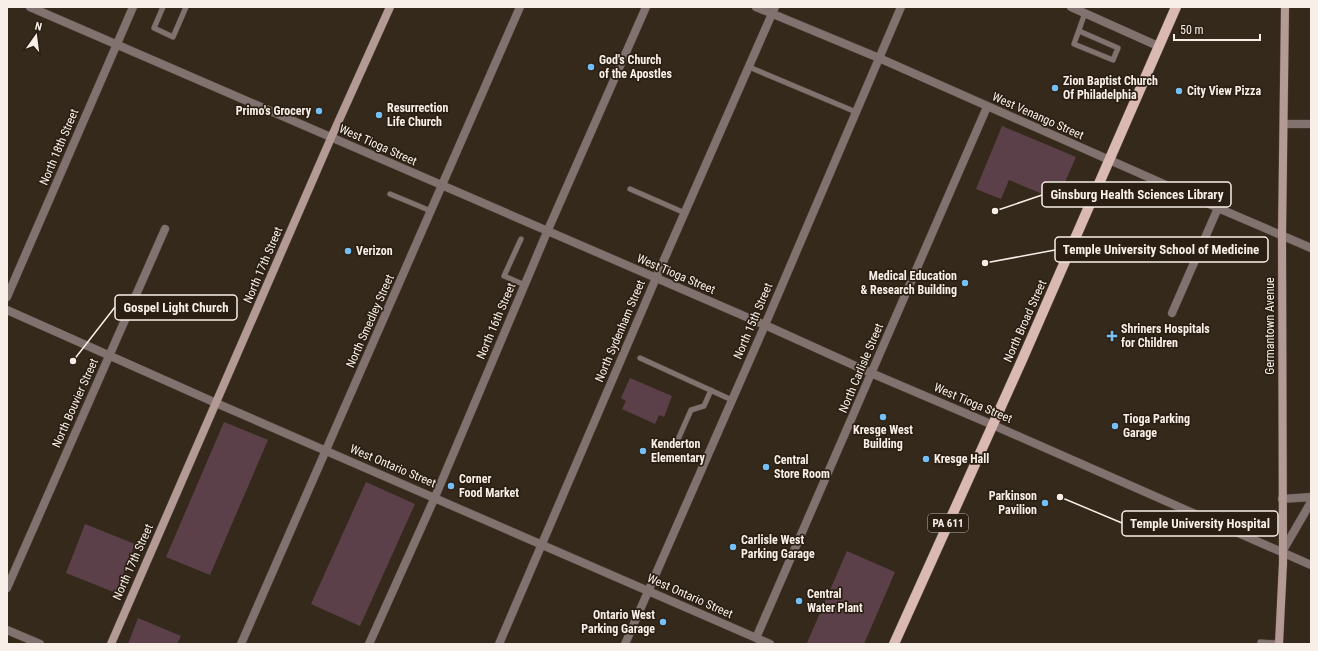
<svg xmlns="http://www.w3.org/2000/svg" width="1318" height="651" viewBox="0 0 1318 651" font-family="'Roboto Condensed',sans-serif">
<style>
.green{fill:#5b4049}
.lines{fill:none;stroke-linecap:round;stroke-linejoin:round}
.lane-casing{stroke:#504539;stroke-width:6}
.street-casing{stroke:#504539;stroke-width:9}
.secondary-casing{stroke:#504539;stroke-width:9}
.primary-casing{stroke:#504539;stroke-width:11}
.lane{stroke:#82726f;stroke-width:5}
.street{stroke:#82726f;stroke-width:8}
.secondary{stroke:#b49a94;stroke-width:8}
.primary{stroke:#dab9b2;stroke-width:10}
.poi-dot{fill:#74c0f6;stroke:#2b1f13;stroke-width:1.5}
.labels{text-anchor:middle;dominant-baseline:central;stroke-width:3.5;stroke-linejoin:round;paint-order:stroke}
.shield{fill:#2b1f13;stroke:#bab1a8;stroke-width:1}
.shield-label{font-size:11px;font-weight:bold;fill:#f8f0e8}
.poi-label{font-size:12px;font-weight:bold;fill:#f8f0e8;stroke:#2b1f13;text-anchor:start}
.street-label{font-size:12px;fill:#f8f0e8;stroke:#2b1f13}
.leader{fill:none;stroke:#f8f0e8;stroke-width:1.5}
.callout-dot{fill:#f8f0e8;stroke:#2b1f13;stroke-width:1.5}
.callout{fill:#2b1f13;stroke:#f8f0e8;stroke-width:1.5}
.callout-label{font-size:13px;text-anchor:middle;font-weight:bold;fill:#f8f0e8}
</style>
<rect width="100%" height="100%" fill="#35291c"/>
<path class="green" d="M1002,126L1076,157L1057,200L1009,180L1001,199L976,189Z
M630,378L672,396L664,417L659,415L655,424L622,409L626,401L621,398Z
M224,422L268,440L210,575L166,557Z
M366,482L415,504L360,626L311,604Z
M85,524L135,544L116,593L66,573Z
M847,551L895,572L864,644H809L807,643Z
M138,618L181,636L177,644H128Z"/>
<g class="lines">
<g class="lane-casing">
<path id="lane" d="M163,7L154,28L173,37L186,7
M1079,31L1118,48L1113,60L1074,44L1085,13
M749,67L856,112
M630,189L685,213
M390,194L431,211
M521,239L504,276L525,285
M640,358L732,400
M676,444L691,410L704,406L711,390
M1260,642L1279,643"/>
</g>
<g class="street-casing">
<path id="street" d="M30,7L765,325L871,373L993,425L1311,565
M756,7L879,58L1218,208L1311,248
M1071,7L1158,46
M1284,124H1311
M7,297L133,7
M7,310L216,403L770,644
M1172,313L1218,208
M1282,499L1311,497
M1282,552L1311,502
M7,588L165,229
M7,630L40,644
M756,638L987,107
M241,644L520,7
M369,644L435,497L547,232L646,7
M499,644L656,278L775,7
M625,644L765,325L901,7"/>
</g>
<g class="secondary-casing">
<path id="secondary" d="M111,644L331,138L390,7
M1279,644L1283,563L1282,235L1285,7"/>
</g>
<g class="primary-casing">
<path id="primary" d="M894,644L1022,360L1176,7"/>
</g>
<use href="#lane" class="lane"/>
<use href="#street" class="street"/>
<use href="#secondary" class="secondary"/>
<use href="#primary" class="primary"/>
</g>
<g class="poi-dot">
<circle cx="591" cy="67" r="4"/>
<circle cx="1055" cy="88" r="4"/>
<circle cx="1179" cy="91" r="4"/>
<circle cx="319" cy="111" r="4"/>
<circle cx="379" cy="115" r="4"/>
<circle cx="348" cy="251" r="4"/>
<circle cx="965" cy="283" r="4"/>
<path d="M1110 330h4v4h4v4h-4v4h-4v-4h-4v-4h4z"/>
<circle cx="883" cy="417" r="4"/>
<circle cx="1115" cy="426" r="4"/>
<circle cx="643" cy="451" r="4"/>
<circle cx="926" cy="459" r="4"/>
<circle cx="766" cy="467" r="4"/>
<circle cx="451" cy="486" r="4"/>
<circle cx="1045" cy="503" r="4"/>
<circle cx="733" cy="547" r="4"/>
<circle cx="799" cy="601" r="4"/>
<circle cx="663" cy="622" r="4"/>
</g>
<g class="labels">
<rect class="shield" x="928" y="514" width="40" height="18" rx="3"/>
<g class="shield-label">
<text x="948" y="523">PA 611</text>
</g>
<g class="poi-label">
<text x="599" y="60">God's Church<tspan x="599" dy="14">of the Apostles</tspan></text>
<text x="1063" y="81">Zion Baptist Church<tspan x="1063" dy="14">Of Philadelphia</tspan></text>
<text x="1187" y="91">City View Pizza</text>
<text x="387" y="108">Resurrection<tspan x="387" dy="14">Life Church</tspan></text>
<text x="311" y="111" text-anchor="end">Primo's Grocery</text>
<text x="356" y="251">Verizon</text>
<text x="957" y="276" text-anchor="end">Medical Education<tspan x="957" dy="14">&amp; Research Building</tspan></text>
<text x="1121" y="329">Shriners Hospitals<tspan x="1121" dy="14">for Children</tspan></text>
<text x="1123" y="419">Tioga Parking<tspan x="1123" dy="14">Garage</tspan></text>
<text x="883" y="430" text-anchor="middle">Kresge West<tspan x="883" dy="14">Building</tspan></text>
<text x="651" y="444">Kenderton<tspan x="651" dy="14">Elementary</tspan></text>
<text x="934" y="459">Kresge Hall</text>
<text x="774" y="460">Central<tspan x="774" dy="14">Store Room</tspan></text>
<text x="459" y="479">Corner<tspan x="459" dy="14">Food Market</tspan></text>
<text x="1037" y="496" text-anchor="end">Parkinson<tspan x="1037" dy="14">Pavilion</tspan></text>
<text x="741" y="540">Carlisle West<tspan x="741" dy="14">Parking Garage</tspan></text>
<text x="807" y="594">Central<tspan x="807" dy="14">Water Plant</tspan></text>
<text x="655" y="615" text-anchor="end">Ontario West<tspan x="655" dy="14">Parking Garage</tspan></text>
</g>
<g class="street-label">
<text transform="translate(1038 116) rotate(24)">West Venango Street</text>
<text transform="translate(378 145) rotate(24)">West Tioga Street</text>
<text transform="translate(59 147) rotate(-67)">North 18th Street</text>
<text transform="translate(263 265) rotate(-67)">North 17th Street</text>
<text transform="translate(676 274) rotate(23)">West Tioga Street</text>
<text transform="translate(370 321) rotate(-66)">North Smedley Street</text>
<text transform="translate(496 321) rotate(-67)">North 16th Street</text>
<text transform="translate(753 321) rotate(-67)">North 15th Street</text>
<text transform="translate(1025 321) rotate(-66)">North Broad Street</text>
<text transform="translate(1270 326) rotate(-90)">Germantown Avenue</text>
<text transform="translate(620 331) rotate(-67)">North Sydenham Street</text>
<text transform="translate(861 368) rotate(-67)">North Carlisle Street</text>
<text transform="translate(75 403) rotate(-66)">North Bouvier Street</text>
<text transform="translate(973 403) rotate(23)">West Tioga Street</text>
<text transform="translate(393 466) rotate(23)">West Ontario Street</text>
<text transform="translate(133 562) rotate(-66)">North 17th Street</text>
<text transform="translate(690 596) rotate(24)">West Ontario Street</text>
</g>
</g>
<path class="leader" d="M995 211L1042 195M985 263L1055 250M73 361L115 307M1060 497L1122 523"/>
<g class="callout-dot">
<circle cx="995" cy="211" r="4"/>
<circle cx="985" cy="263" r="4"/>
<circle cx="73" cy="361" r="4"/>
<circle cx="1060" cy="497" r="4"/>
</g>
<g class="callout">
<rect x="1042" y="182" width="189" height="25" rx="4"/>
<rect x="1055" y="237" width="213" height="25" rx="4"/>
<rect x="115" y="295" width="122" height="25" rx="4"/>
<rect x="1122" y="511" width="156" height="25" rx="4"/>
</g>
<g class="callout-label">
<text x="1137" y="199">Ginsburg Health Sciences Library</text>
<text x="1161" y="254">Temple University School of Medicine</text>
<text x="176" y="312">Gospel Light Church</text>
<text x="1200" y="528">Temple University Hospital</text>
</g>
<rect width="1318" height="651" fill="none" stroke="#f8f0e8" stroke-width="16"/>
<g transform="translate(36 36) rotate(14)" stroke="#2b1f13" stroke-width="3" paint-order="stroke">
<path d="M0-3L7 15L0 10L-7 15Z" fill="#f8f0e8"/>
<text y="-6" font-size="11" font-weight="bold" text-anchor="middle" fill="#f8f0e8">N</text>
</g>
<path d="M1174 34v6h86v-6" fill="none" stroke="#f8f0e8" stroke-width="2"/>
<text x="1180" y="34" font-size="12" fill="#f8f0e8" stroke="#2b1f13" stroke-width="3" paint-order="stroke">50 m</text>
</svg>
